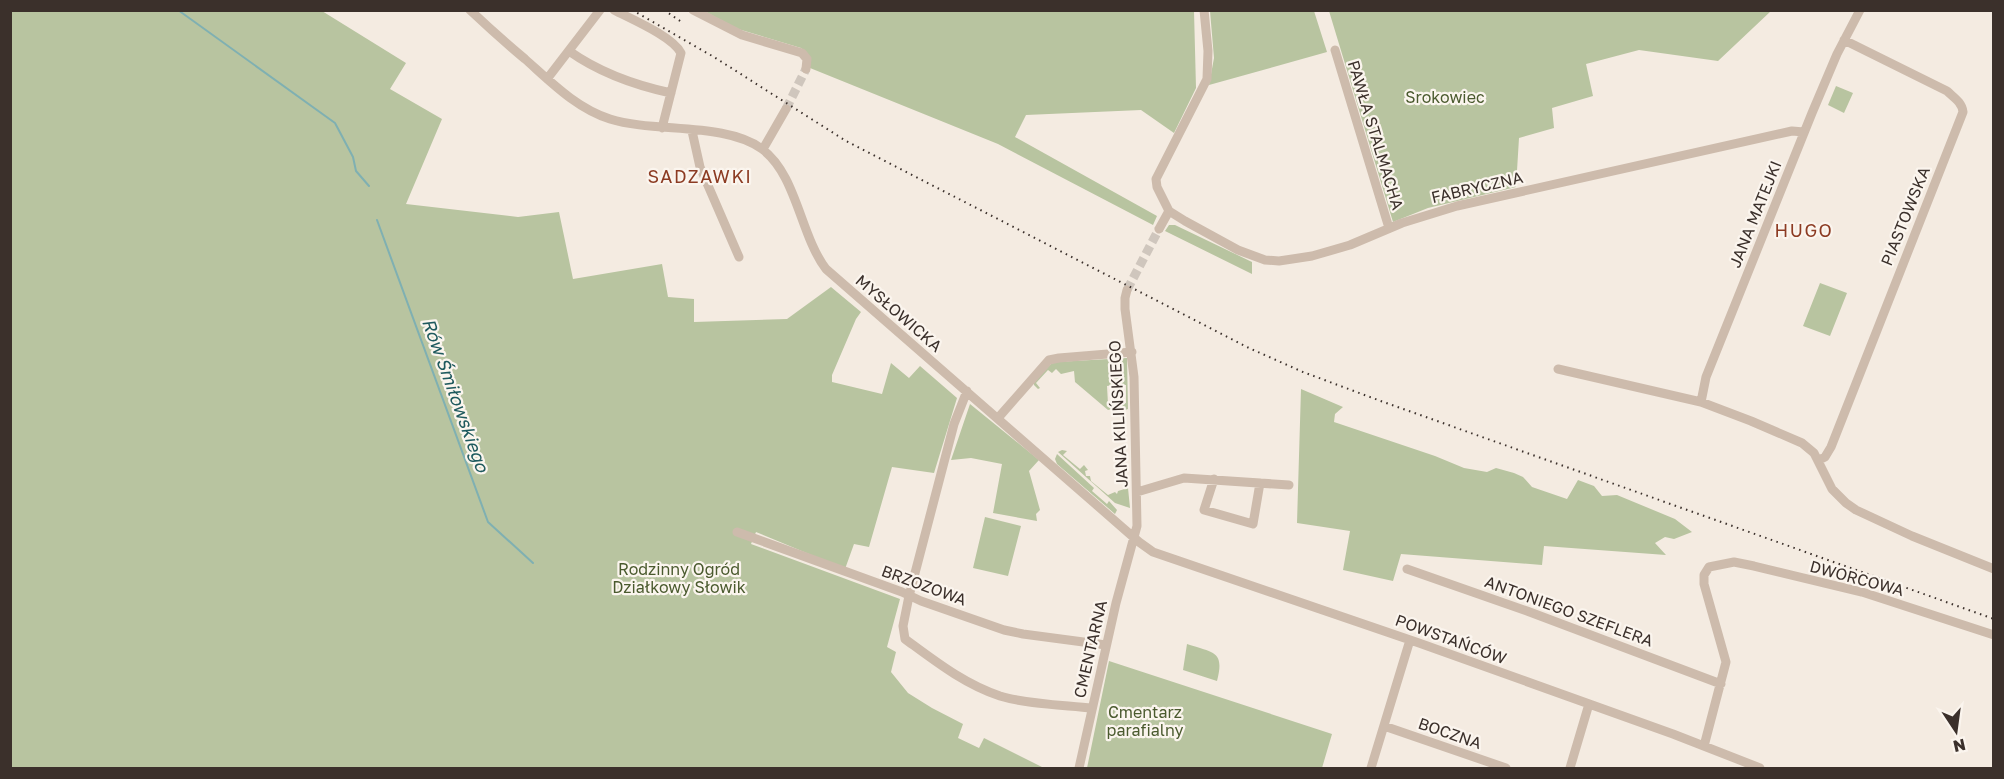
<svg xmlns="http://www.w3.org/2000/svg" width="2004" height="779" viewBox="0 0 2004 779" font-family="'Golos Text',sans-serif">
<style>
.green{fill:#b8c4a0}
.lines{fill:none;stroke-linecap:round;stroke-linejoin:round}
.stream{stroke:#7fb0b2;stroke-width:2}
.minor-tunnel{stroke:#cfc6bd;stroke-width:9;stroke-dasharray:9 4.5;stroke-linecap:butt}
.minor{stroke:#cdbbac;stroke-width:9}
.rail{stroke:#3b302b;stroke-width:2;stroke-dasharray:1.5 4.5;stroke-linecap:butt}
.labels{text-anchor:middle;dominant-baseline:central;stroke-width:4.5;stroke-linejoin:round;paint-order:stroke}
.park-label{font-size:16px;fill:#4a5a2e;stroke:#fbf5ee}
.street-label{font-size:16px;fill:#3b302b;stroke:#fbf5ee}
.neighbourhood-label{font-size:18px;letter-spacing:1.5px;fill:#8c3b22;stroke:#fbf5ee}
.water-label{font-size:18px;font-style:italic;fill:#1f5a5e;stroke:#fbf5ee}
</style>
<rect width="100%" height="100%" fill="#f4ebe1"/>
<path class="green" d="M10,11H322L406,63L390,89L442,119L406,204L518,217L559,212L573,279L662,264L668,297L694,299V322L787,319L831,287L861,312L856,319L832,375V382L882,394L891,363L909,378L920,366L957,398L934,473L892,467L869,547L854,544L845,569L756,532L751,544L900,599L887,647L896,652L891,672L908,693L932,708L963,724L958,738L979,748L984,738L1044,768H11Z
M704,11H1194L1196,88L1174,133L1141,110L1026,115L1015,137L1157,216L1153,225L998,144L810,68V57L801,48L738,29Z
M1210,11H1314L1327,52L1209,85L1214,58Z
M1329,11H1771L1718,61L1639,50L1586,64L1593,96L1552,108L1554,128L1519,138L1516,187L1428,208L1393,222Z
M1836,86L1853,93L1844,113L1828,105Z
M1169,225H1175L1252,262V274L1165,231Z
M1820,283L1847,293L1830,336L1803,326Z
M1127,358L1128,409L1125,410L1121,407L1120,404L1126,403V385H1120L1119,379H1113V385L1107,386L1108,404H1114L1112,409L1108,410L1075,382L1074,371L1061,374L1056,369L1052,373L1048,370L1036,383L1040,388L1038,389L1034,385V382L1051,364L1056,362Z
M1301,389L1343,407L1335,414L1334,422L1435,456L1464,468L1487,472L1496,468L1514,473L1523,477L1532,487L1567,499L1578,480L1594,486L1602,496L1617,495L1675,519L1692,532L1674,539L1665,537L1655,543L1666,555L1544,546L1542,565L1401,554L1393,581L1343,570L1350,531L1297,523Z
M970,404L1039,460L1029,471L1040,510L1036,514L1037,521L993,513L1002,464L971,458L951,460Z
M1062,450L1067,451L1063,455L1080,469L1084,465L1088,470L1085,471L1086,476H1090L1091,481L1108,495L1115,492L1117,494L1118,491L1128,488L1130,508L1115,503L1058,452Z
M1057,454L1094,488L1092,491L1107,504L1109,501L1117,510L1115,514L1057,464L1055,459Z
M985,517L1021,526L1008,576L973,568Z
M1187,644C1213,653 1225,650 1217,681L1183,670Z
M1109,661L1332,734L1322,768H1087Z"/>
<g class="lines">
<path class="stream" d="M178,10L335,123L353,157L356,171L369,186
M377,220L488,522L533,563"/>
<path class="minor-tunnel" d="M786,109L806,69
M1127,290L1159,229"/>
<path class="minor" d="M470,10C488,27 506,43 525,59C551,82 576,108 610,119C654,133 726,122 762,149C797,175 800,235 826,269L1139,542L1153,552L1419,643L1673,734L1760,768
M614,10C631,19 672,36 681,53L662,128
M693,10L742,35L802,53L807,59L806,69
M1204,10L1208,51L1207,79L1156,179L1157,187L1169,211L1185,221L1238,250L1265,260L1279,261L1312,256L1350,245L1402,223L1457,206L1792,131L1804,132
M1335,50L1389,228
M569,51C600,73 634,85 671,93
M547,79L600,10
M692,131L700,167L739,257
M763,149L786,109
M1159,229L1169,211
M1558,369L1701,402L1751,421L1802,443L1814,453L1832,489L1846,503L1856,510L1912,536L1994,569
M967,391L954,424L909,596L903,626L905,639C935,661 964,684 1000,696C1026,704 1064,705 1092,708
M1701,402L1706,377L1812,113L1837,54L1860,10
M998,418L1049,360L1059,358L1132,352
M1819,460L1825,457L1831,447L1963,112C1962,102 1953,97 1947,91L1844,40
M1214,479L1204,510L1253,524L1260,483
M1137,492L1184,478L1289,485
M737,532L902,592L921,601L1004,630L1023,634L1106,645
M1407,569L1527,611L1721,684
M1384,726L1506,768
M1704,746L1726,662L1704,584V575L1709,567L1734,562L1754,566L1862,592L1994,635
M1079,768L1116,603L1137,526L1134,377L1125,309V298L1127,290
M1371,768L1410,640
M1570,768L1589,704"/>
<path class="rail" d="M632,10L714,57L846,141L1249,348L1303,372L1378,400L1994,619
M664,10L683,23"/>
</g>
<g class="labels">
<g class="park-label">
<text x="1445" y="97">Srokowiec</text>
<text x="679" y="569">Rodzinny Ogród<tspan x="679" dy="18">Działkowy Słowik</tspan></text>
<text x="1145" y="712">Cmentarz<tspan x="1145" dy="18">parafialny</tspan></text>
</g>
<g class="street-label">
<text transform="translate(1376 135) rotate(73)">PAWŁA STALMACHA</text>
<text transform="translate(1477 187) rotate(-13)">FABRYCZNA</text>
<text transform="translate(1755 214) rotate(-68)">JANA MATEJKI</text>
<text transform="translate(1905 216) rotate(-68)">PIASTOWSKA</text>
<text transform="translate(899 313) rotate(41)">MYSŁOWICKA</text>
<text transform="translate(1118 414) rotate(-93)">JANA KILIŃSKIEGO</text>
<text transform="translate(1857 578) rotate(15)">DWORCOWA</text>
<text transform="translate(924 585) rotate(20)">BRZOZOWA</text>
<text transform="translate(1569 611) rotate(20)">ANTONIEGO SZEFLERA</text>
<text transform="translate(1451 639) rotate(20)">POWSTAŃCÓW</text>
<text transform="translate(1090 649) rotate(-77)">CMENTARNA</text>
<text transform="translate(1450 733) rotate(19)">BOCZNA</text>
</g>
<g class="neighbourhood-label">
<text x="700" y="176">SADZAWKI</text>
<text x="1804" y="230">HUGO</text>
</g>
<g class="water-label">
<text transform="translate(456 395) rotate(70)">Rów Śmiłowskiego</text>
</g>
</g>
<rect width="2004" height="779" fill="none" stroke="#3b302b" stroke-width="24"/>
<g transform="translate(1956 731) rotate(167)" stroke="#fbf5ee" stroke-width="4.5" paint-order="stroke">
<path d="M0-4.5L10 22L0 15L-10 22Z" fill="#3b302b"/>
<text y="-9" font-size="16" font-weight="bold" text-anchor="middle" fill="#3b302b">N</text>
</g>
</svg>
